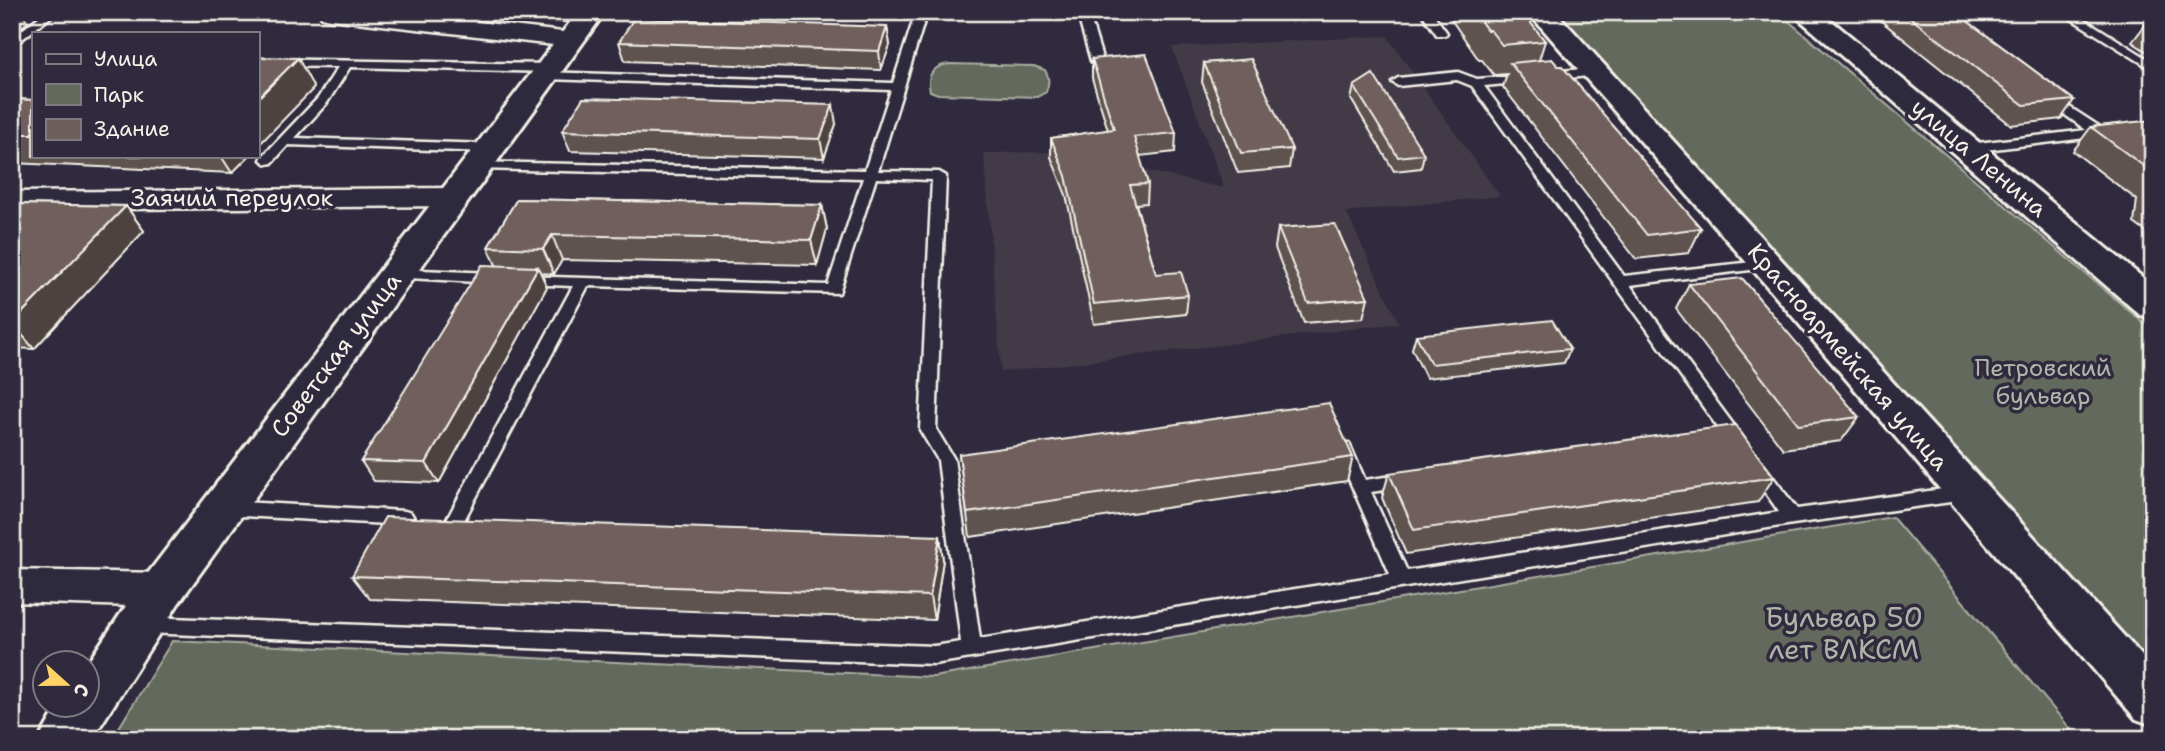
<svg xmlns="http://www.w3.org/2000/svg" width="2165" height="751" viewBox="0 0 2165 751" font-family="'Shantell Sans',sans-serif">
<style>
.built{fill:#423a46}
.green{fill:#636a5d;stroke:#acaea2;stroke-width:2}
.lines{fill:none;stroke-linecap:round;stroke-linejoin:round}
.service-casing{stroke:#f4f1e8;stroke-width:5}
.minor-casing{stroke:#f4f1e8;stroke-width:5}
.tertiary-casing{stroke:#f4f1e8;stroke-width:6}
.secondary-casing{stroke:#f4f1e8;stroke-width:6}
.service{fill:#2f2a3d;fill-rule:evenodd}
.minor{fill:#2f2a3d;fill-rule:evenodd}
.tertiary{fill:#2f2a3d;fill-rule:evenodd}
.secondary{fill:#2f2a3d;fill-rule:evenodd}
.wall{fill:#5f524f;stroke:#f4f1e8;stroke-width:2}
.shaded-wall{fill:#4e4240;stroke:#f4f1e8;stroke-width:2}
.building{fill:#6f5f5c;stroke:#f4f1e8;stroke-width:2}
.labels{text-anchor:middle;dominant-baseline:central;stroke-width:7;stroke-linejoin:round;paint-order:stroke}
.street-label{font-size:24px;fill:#f4f1e8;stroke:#2f2a3d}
.park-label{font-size:24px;fill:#b3b4a9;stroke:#2f2a3d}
.near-park-label{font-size:28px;fill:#b3b4a9;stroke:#2f2a3d}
</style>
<rect width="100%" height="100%" fill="#2f2a3d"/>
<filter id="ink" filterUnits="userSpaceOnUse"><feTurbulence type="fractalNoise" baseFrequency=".0143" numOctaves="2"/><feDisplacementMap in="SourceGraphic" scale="14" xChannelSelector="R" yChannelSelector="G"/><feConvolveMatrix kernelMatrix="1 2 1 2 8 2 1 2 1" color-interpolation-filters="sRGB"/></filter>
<g filter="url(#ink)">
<path class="built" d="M1387,36L1500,196L1346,212L1399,323L1001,372L984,153L1060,152L1224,188L1172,47Z"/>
<path class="green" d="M1557,12H1778L2153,331V666Z
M949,64L1034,66L1045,70C1050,78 1049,84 1046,92L1037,97L938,94L930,91C926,74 934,66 949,64Z
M1892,517L2079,739H112L172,641L933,677Z"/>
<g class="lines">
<g class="service-casing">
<path id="service" d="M45,12H57L12,47V38Z
M480,12L587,16L593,19L587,22L485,15Z
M916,12H927L878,171L939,172L946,176L936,429L954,459L980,639L1390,574L1335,447L1337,443H1349L1365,480L1406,474L1412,476L1415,481L1412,486L1371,492L1407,571L1779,512L1749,469L1751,464H1763L1797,509L1965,486L1971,488L1974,493L1971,498L1965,500L1793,524L934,664L144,633L137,631L135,625L137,619L144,617L934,646L961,642L938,460L920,430L932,180L876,178L839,293L588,286L461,526L455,528L449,526L446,521L573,286L522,284L517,282L515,279L517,276L828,285L863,178L477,169L472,168V162L865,170L891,90L546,79L542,78V72L893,83Z
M1077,12H1088L1103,61L1101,63H1093L1091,61Z
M1421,12H1432L1447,33L1445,35H1437Z
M2060,12H2073L2153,62V70Z
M257,59L551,64L557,68L551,72L350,67L327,103L295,138L490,144L496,148L490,152L288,145L272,163L267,164L261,160L262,157L318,98L338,67L257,66Z
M1594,68L1600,72L1598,75L1549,80L1543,76L1549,72Z
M1458,72L1477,79L1531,75V81L1527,82L1484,86L1624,276L1771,260L1773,263L1771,266L1766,268L1630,285L1744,439L1746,443L1744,447H1732L1472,86L1457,80L1398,86L1392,82L1398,78Z
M2051,95L2108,132L2102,136L1969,152L1963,148L1969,144L2086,130L2047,102V96Z
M397,269L493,273L500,278L493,283L392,277L390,274L392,271Z
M225,501L405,511L411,513L414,518L411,523L405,525L225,515L219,513L216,508L219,503Z"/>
</g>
<g class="minor-casing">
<path id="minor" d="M319,12H393L571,33L580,35L583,40L580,45L571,47L330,19L322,17Z
M452,188L462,191L466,197L462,203L452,206L12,210V192Z
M12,570L162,573L176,578L182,590L176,602L162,607L12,602Z"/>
</g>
<g class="tertiary-casing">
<path id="tertiary" d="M578,12H605L178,604L92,739H39L58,706H88L87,664L146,576Z"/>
</g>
<g class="secondary-casing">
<path id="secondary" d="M1528,12H1556L2153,668V725L2136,719L1754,271Z
M1791,12H1821L2153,286V318L2140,315Z"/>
</g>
<use href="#service" class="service"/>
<use href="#minor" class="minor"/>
<use href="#tertiary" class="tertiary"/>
<use href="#secondary" class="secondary"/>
</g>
<path class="wall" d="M82,12H167L160,17L83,14Z
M1446,12H1522L1545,41L1539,60L1701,228L1689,253L1636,259L1503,87L1507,74L1494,75L1482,60H1479Z
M1870,12H1955L2074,100L2061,119L2011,125Z
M2153,23V56L2132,42L2146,24Z
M887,27L890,45L881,70L625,61L619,42Z
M1092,59L1176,133L1175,152L1139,156L1148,184L1147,203L1136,204L1156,274L1188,295L1186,314L1094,324L1066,195L1051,157V138L1108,130L1092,78Z
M1204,63L1292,149L1289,168L1238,173L1202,82Z
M1354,86L1424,154L1421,168L1394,171L1351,99Z
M12,99L33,100V156H249L232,173L12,163Z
M2153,120V237L2134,223L2137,200L2073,151L2091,127Z
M836,124L824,158L570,151L562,131Z
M517,199L822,205L827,229L817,265L562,260L554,274L541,273L547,287L439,483L374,481L361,461L496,265L488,247Z
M12,204L126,206L144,231L34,349L12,348Z
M1278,228L1368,298L1363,318L1304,323L1275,248Z
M1689,284L1859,417L1841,441L1783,449L1676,309Z
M1416,335L1570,349L1564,363L1426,378L1412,349Z
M959,454L1353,457L1347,481L970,537Z
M1389,473L1774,477L1758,502L1406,554L1382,498Z
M940,536L943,560L934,620L370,599L352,576Z"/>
<path class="shaded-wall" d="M12,12H21L28,22L12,34Z
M157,12H167L160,17Z
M887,27L890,45L881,70L879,51Z
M298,58L314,88L257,147V99Z
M833,105L836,124L824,158L820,139Z
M221,156H249L232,173Z
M822,205L827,229L817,265L811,240Z
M126,206L144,231L34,349L12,323Z
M552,235L562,260L554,274L543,249Z
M538,267L547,287L439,483L426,463Z
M940,536L943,560L934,620L930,596Z"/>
<path class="building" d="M1474,12H1522L1545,41L1502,45L1490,30H1487Z
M1903,12H1955L2074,100L2024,105Z
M634,18L887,27L879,51L619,42Z
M2153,23V28L2146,24Z
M1146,54L1176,133L1134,137L1148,184L1130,185L1156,274L1181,272L1188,295L1094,304L1066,176L1051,138L1114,129L1092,59Z
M257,57L298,58L257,99Z
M1251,59L1292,149L1241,153L1204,63Z
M1552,59L1558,66H1562L1701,228L1647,235L1510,63Z
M1373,74L1424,154L1398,157L1354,86Z
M583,98L833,105L820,139L562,131Z
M12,99L33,100V134H12Z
M2153,120V173L2091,127Z
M517,199L822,205L811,240L552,235L543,249L488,247Z
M12,204L126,206L12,323Z
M1335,224L1368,298L1308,303L1278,228Z
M482,265L538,267L426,463L361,461Z
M1742,278L1859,417L1799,425L1689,284Z
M1552,320L1570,349L1431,364L1416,335Z
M1329,403L1353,457L967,513L959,454Z
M1735,425L1774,477L1414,530L1389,473Z
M385,517L940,536L930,596L352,576Z"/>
</g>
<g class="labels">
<g class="street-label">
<text transform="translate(1979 158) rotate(40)">улица Ленина</text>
<text x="232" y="198">Заячий переулок</text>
<text transform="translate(336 355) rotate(-53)">Советская улица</text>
<text transform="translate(1848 357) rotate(49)">Красноармейская улица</text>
</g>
<g class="park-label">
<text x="2043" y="368">Петровский<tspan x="2043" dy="28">бульвар</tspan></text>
</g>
<g class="near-park-label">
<text x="1844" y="617">Бульвар 50<tspan x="1844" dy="32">лет ВЛКСМ</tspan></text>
</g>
</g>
<rect width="2165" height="751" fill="none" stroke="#2f2a3d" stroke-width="42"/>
<rect x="21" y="21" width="2123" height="709" fill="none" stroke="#f4f1e8" stroke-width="2.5" filter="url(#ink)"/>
<rect x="32" y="32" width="228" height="126" fill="#2f2a3d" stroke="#7e7a81" stroke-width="2"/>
<rect x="46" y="54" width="35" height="10" fill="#2f2a3d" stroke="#7e7a81" stroke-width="2"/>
<text x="94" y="66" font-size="21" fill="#f4f1e8">Улица</text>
<rect x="46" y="84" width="35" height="21" fill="#636a5d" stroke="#7e7a81" stroke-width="2"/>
<text x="94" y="102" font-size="21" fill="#f4f1e8">Парк</text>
<rect x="46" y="119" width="35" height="21" fill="#6f5f5c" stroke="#7e7a81" stroke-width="2"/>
<text x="94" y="136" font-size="21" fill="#f4f1e8">Здание</text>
<g transform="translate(66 684) rotate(111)"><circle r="33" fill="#2f2a3d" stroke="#7e7a81" stroke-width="2"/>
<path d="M0-5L12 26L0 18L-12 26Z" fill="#ffd166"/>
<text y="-10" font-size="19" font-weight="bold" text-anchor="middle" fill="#f4f1e8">С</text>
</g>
</svg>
